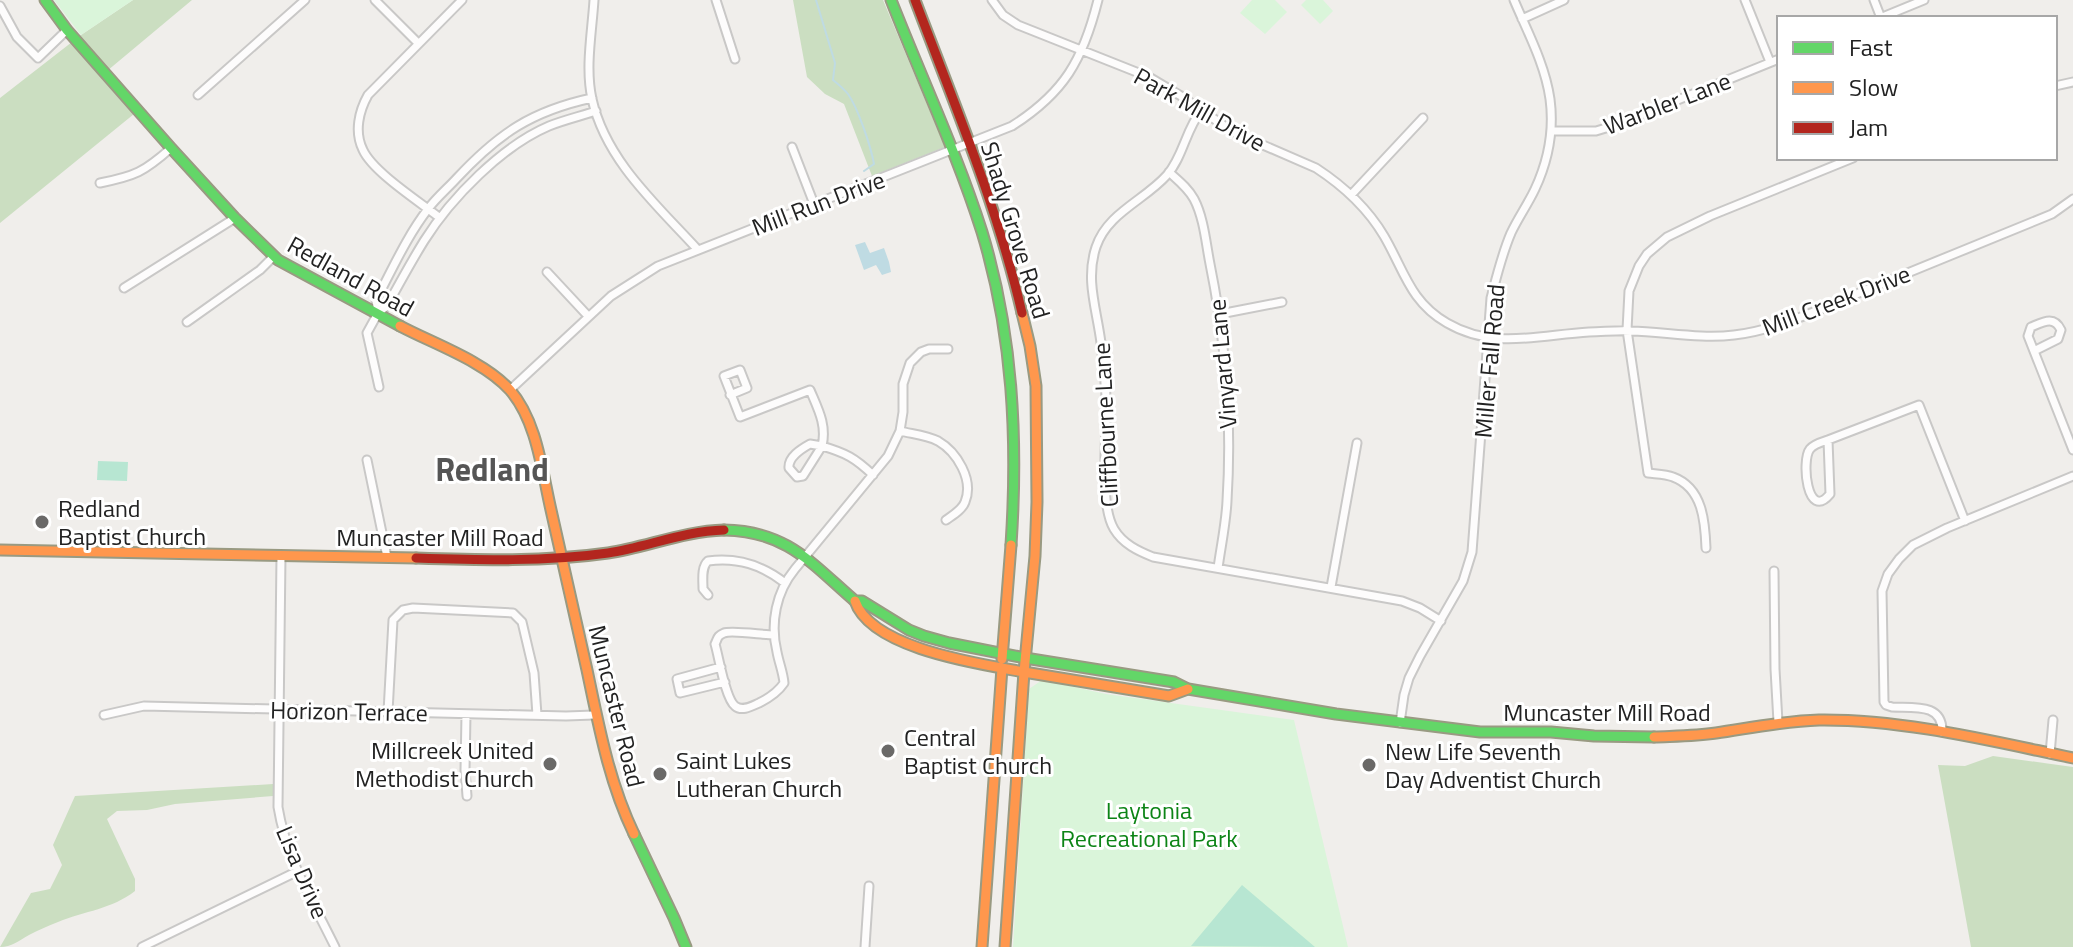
<svg xmlns="http://www.w3.org/2000/svg" width="2073" height="947" viewBox="0 0 2073 947" font-family="'Titillium Web',sans-serif">
<style>
.forest{fill:#cbdec1}
.park{fill:#daf5da}
.pitch{fill:#b7e6d2}
.water{fill:#bfdbe3}
.lines{fill:none;stroke-linecap:round;stroke-linejoin:round}
.stream{stroke:#bfdbe3;stroke-width:2}
.street-casing{stroke:#c9c8c7;stroke-width:11}
.fast-casing{stroke:#999a82;stroke-width:13}
.slow-casing{stroke:#999a82;stroke-width:13}
.jam-casing{stroke:#999a82;stroke-width:13}
.street{stroke:#fdfcfc;stroke-width:7}
.fast{stroke:#63d668;stroke-width:9}
.slow{stroke:#ff974d;stroke-width:9}
.jam{stroke:#b3261e;stroke-width:9}
.poi-dot{fill:#6a6968;stroke:#fff;stroke-width:3}
.labels{text-anchor:middle;dominant-baseline:central;stroke-width:6;stroke-linejoin:round;paint-order:stroke}
.street-label{font-size:24px;fill:#222;stroke:#fff}
.poi-label{font-size:24px;fill:#222;stroke:#fff;text-anchor:start}
.park-label{font-size:24px;fill:#0c8416;stroke:#fff}
.district-label{font-size:32px;font-weight:bold;fill:#555;stroke:#fff}
</style>
<rect width="100%" height="100%" fill="#f0eeeb"/>
<path class="forest" d="M133,0H192L101,76L134,114L0,223V98L81,35Z
M793,0H883L945,147L872,176L844,104L825,94L807,77Z
M1993,756L2073,767V947H1971L1938,765L1965,766Z
M273,784V796L175,804L147,810L117,811L107,819L135,879V891C112,909 85,911 58,922C48,926 38,930 29,935C18,941 12,947 0,947L31,893L50,889L62,865L53,845L75,796Z"/>
<path class="park" d="M54,0H133L81,35Z
M1252,0H1275L1287,12L1265,34L1240,13Z
M1306,0H1323L1333,11L1320,24L1301,5Z
M1042,680L1106,694L1294,720L1348,947H1013L1029,689Z"/>
<path class="pitch" d="M98,461L128,462L127,481L97,480Z
M1242,885L1315,947L1191,946Z"/>
<path class="water" d="M865,242L870,253L884,248L889,262L891,272L882,275L876,265L864,270L855,245Z"/>
<g class="lines">
<path class="stream" d="M816,0L835,63L833,80C838,84 844,89 848,94C858,108 871,147 874,164L864,171"/>
<g class="street-casing">
<path id="street" d="M375,0L418,43
M594,0C592,32 585,68 592,99C606,161 657,205 698,250
M716,0L735,59
M992,0L1003,15L1018,25L1149,77L1181,96L1233,132L1316,168C1342,185 1368,209 1384,236C1404,270 1410,302 1447,323C1493,350 1539,335 1589,332C1603,332 1617,330 1631,331C1665,332 1701,339 1734,335C1778,330 1825,307 1866,290C1928,265 1990,239 2052,214L2073,199
M1745,0L1770,62
M1874,0L1881,18
M0,6L17,37L38,58L67,30
M1880,18L1924,0
M1522,19L1564,0
M2055,86L2073,82
M198,95L305,0
M1201,111C1186,129 1183,157 1167,175C1145,200 1107,213 1096,247C1085,280 1097,310 1101,343C1103,361 1105,379 1106,397C1108,431 1098,502 1114,529C1123,544 1138,551 1153,557L1402,601L1420,608L1441,621
M1551,131H1596L1616,125L1779,59
M792,147L814,204
M1169,172C1179,181 1188,188 1194,199C1204,218 1206,244 1210,264C1226,343 1232,421 1227,501C1226,523 1221,546 1218,568
M100,183C135,176 144,172 171,148
M1351,195L1423,118
M440,218C420,202 373,172 363,150C354,132 359,111 368,95L462,0
M547,272L588,316
M124,288L235,218
M378,313L376,300C392,270 407,236 428,209C436,198 448,188 457,178C499,133 532,111 592,98
M1220,314L1282,302
M187,322L260,270L273,257
M2034,351L2058,339L2061,330C2054,315 2043,322 2031,327L2028,336L2073,450
M379,387L367,333L378,313L387,306C399,284 411,262 424,241C451,198 502,146 549,126C564,120 581,116 596,111
M510,390L611,296L658,266L1012,126C1064,93 1083,60 1098,0
M730,395L747,388L740,370L724,376L740,417L810,390C818,409 827,425 822,446C846,453 855,458 873,475
M900,431C912,434 926,435 938,441C957,452 974,480 965,502C962,510 953,515 946,520
M1828,440L1830,494C1807,522 1801,460 1810,449C1814,444 1822,442 1828,440L1919,405L1965,521
M810,444L822,446L803,476L797,477L789,468C788,457 801,449 810,444Z
M367,460L387,557
M1706,548C1705,522 1703,488 1673,477C1666,474 1656,474 1648,473L1627,330L1629,291L1639,266L1647,254L1667,237L1710,216L1853,158
M281,556L278,807C286,857 313,902 335,947
M1774,571L1775,669L1778,722
M1331,587L1357,443
M708,595L703,589C703,580 701,567 708,561C738,557 762,565 785,583
M774,635C763,635 732,630 724,633C717,636 718,638 715,644C719,657 725,698 735,706C742,712 752,706 759,703C769,698 778,692 784,683C783,672 779,663 777,652C770,623 776,592 795,569L888,456L900,431L903,412V384L910,363L921,352L929,349H948
M721,667L677,679L680,693L725,682
M388,712L393,620L403,610L413,608L513,613L522,622L534,673L537,715
M466,714L465,770L467,796
M104,715L144,706L566,716L594,715
M1400,723L1404,695L1409,678L1420,656L1463,581L1472,552L1491,298C1497,275 1502,254 1511,233C1518,218 1528,204 1535,189C1548,161 1554,129 1550,99C1545,64 1527,31 1514,0
M1942,732C1943,703 1914,708 1892,707L1886,705L1884,702L1882,591L1888,574L1899,559L1913,545L1947,528L2073,476
M2050,754L2053,720
M142,947L298,871
M865,947L869,886"/>
</g>
<g class="fast-casing">
<path id="fast" d="M45,0L67,30L171,148L235,218L278,260L400,326
M891,0C921,77 957,153 982,232C1013,334 1018,439 1011,545
M724,530C787,531 811,563 855,601H862L909,630L924,636L949,643L1025,658
M1025,658L1174,682L1188,689L1336,714L1480,732H1551L1594,736L1654,737
M634,834L674,918L686,947"/>
</g>
<g class="slow-casing">
<path id="slow" d="M400,326C434,344 484,361 510,390C537,421 542,471 551,510C563,563 575,617 587,670C599,727 609,782 634,834
M0,550L416,558
M855,601C871,649 981,664 1024,672L1035,556L1037,502L1036,386L1030,346L1022,313
M1002,659L1011,545
M1654,737C1675,736 1696,736 1716,733C1750,728 1783,721 1819,720C1903,719 1991,741 2073,758
M982,947L1002,668
M1005,947L1024,672L1169,696L1188,689"/>
</g>
<g class="jam-casing">
<path id="jam" d="M915,0C954,103 997,205 1022,313
M416,558C480,560 545,562 608,553C647,547 684,531 724,530"/>
</g>
<use href="#street" class="street"/>
<use href="#fast" class="fast"/>
<use href="#slow" class="slow"/>
<use href="#jam" class="jam"/>
</g>
<g class="poi-dot">
<circle cx="42" cy="522" r="8"/>
<circle cx="888" cy="751" r="8"/>
<circle cx="550" cy="764" r="8"/>
<circle cx="1369" cy="765" r="8"/>
<circle cx="660" cy="774" r="8"/>
</g>
<g class="labels">
<g class="street-label">
<text transform="translate(1667 103) rotate(-21)">Warbler Lane</text>
<text transform="translate(1200 109) rotate(29)">Park Mill Drive</text>
<text transform="translate(818 203) rotate(-21)">Mill Run Drive</text>
<text transform="translate(1016 230) rotate(73)">Shady Grove Road</text>
<text transform="translate(351 276) rotate(29)">Redland Road</text>
<text transform="translate(1836 300) rotate(-21)">Mill Creek Drive</text>
<text transform="translate(1489 361) rotate(-85)">Miller Fall Road</text>
<text transform="translate(1222 364) rotate(-95)">Vinyard Lane</text>
<text transform="translate(1105 425) rotate(-93)">Cliffbourne Lane</text>
<text x="440" y="537">Muncaster Mill Road</text>
<text transform="translate(617 706) rotate(76)">Muncaster Road</text>
<text transform="translate(349 711) rotate(1)">Horizon Terrace</text>
<text x="1607" y="712">Muncaster Mill Road</text>
<text transform="translate(303 872) rotate(67)">Lisa Drive</text>
</g>
<g class="poi-label">
<text x="58" y="508">Redland<tspan x="58" dy="28">Baptist Church</tspan></text>
<text x="904" y="737">Central<tspan x="904" dy="28">Baptist Church</tspan></text>
<text x="534" y="750" text-anchor="end">Millcreek United<tspan x="534" dy="28">Methodist Church</tspan></text>
<text x="1385" y="751">New Life Seventh<tspan x="1385" dy="28">Day Adventist Church</tspan></text>
<text x="676" y="760">Saint Lukes<tspan x="676" dy="28">Lutheran Church</tspan></text>
</g>
<g class="park-label">
<text x="1149" y="810">Laytonia<tspan x="1149" dy="28">Recreational Park</tspan></text>
</g>
<g class="district-label">
<text x="492" y="469">Redland</text>
</g>
</g>
<rect x="1777" y="16" width="280" height="144" fill="#ffffff" stroke="#a7a7a7" stroke-width="2"/>
<rect x="1793" y="42" width="40" height="12" fill="#63d668" stroke="#a7a7a7" stroke-width="2"/>
<text x="1849" y="56" font-size="24" fill="#222222">Fast</text>
<rect x="1793" y="82" width="40" height="12" fill="#ff974d" stroke="#a7a7a7" stroke-width="2"/>
<text x="1849" y="96" font-size="24" fill="#222222">Slow</text>
<rect x="1793" y="122" width="40" height="12" fill="#b3261e" stroke="#a7a7a7" stroke-width="2"/>
<text x="1849" y="136" font-size="24" fill="#222222">Jam</text>
</svg>
